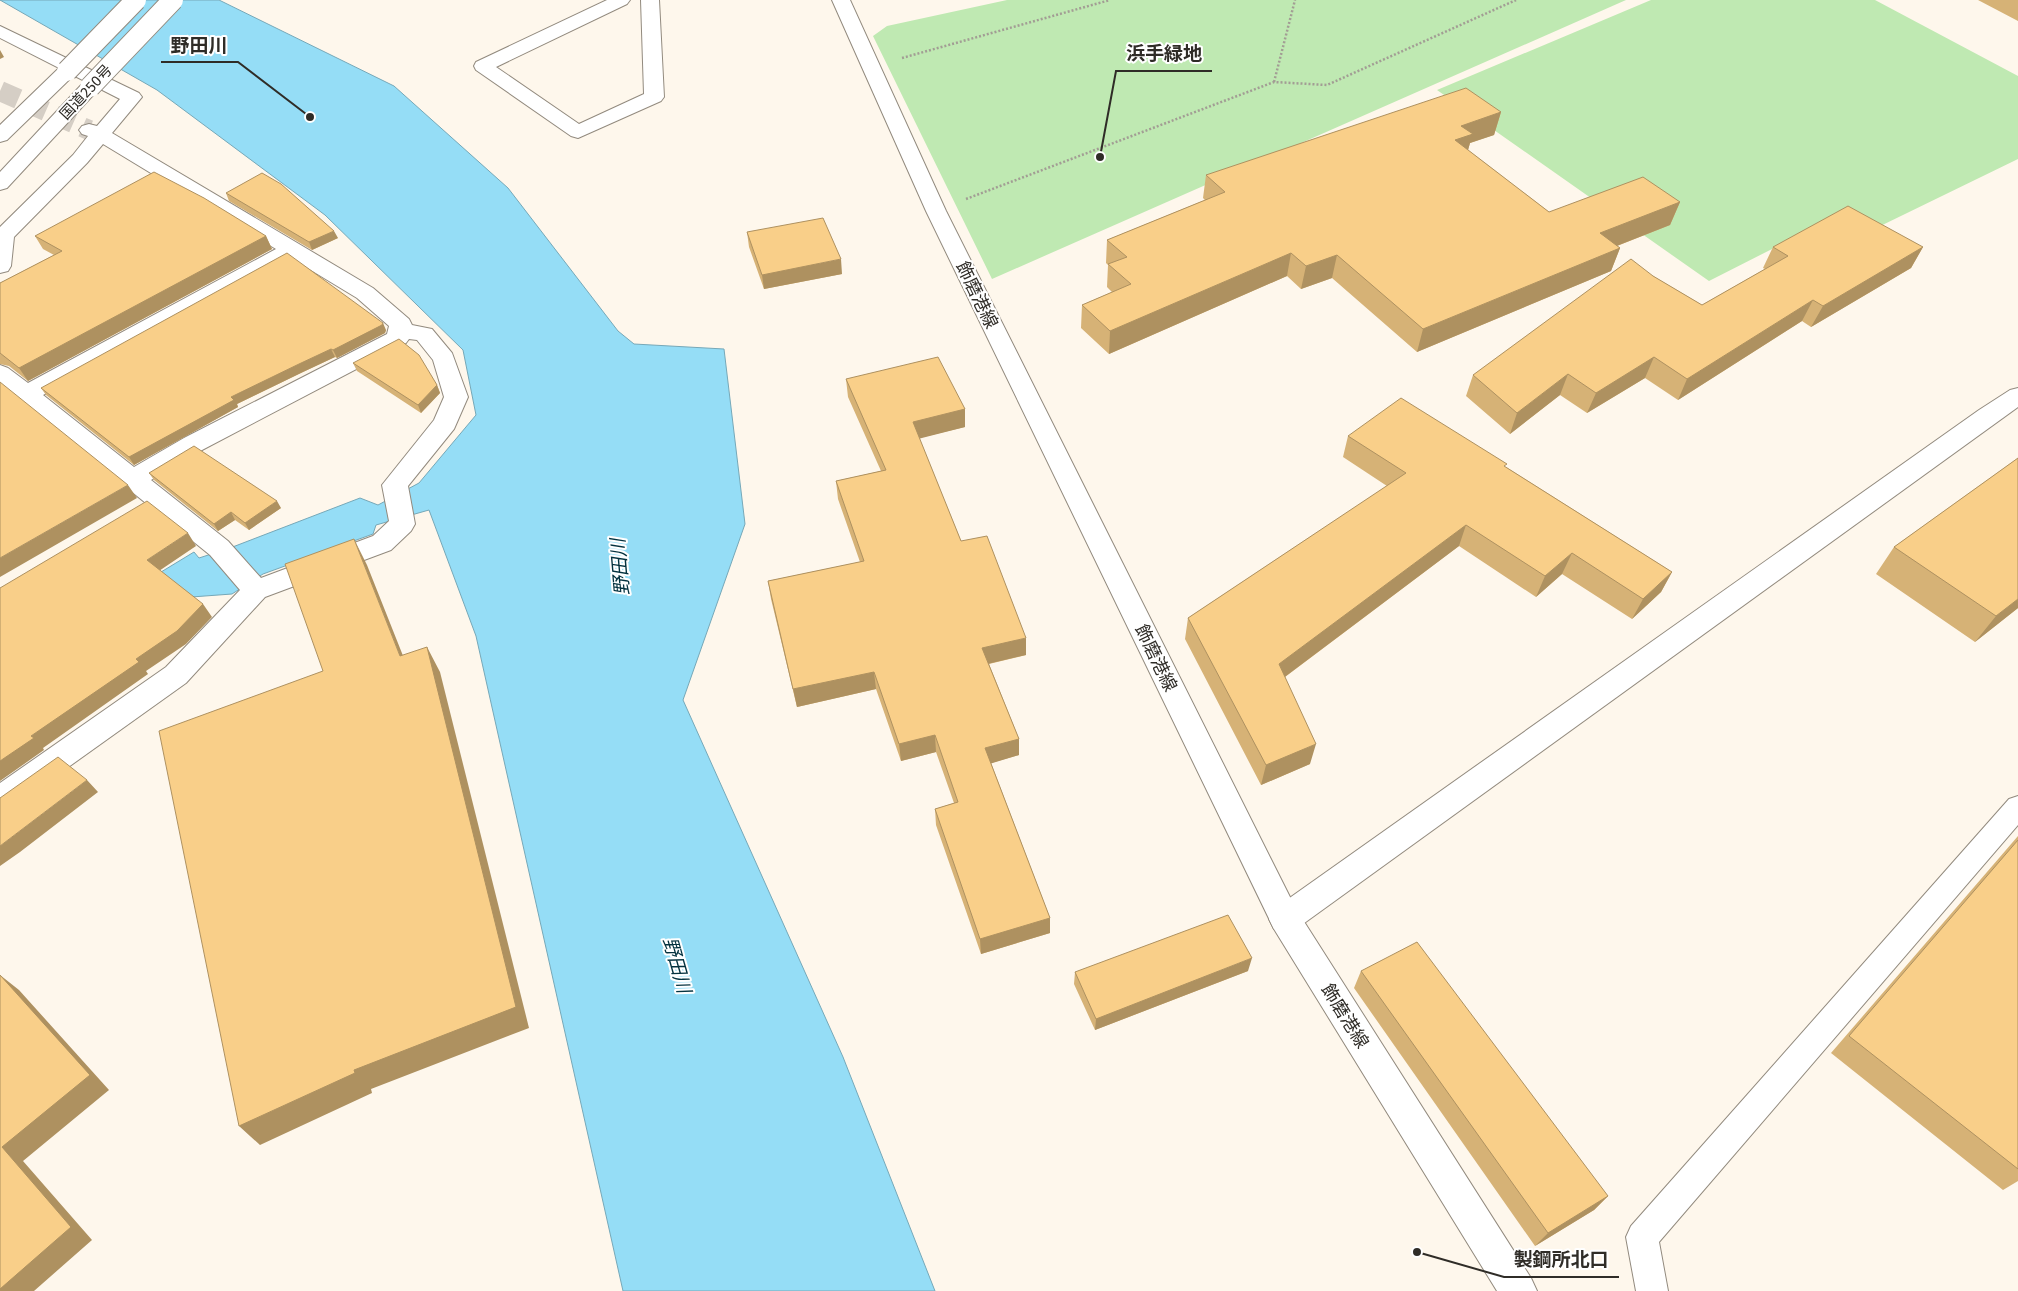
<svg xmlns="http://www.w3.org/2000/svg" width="2018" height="1291" viewBox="0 0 2018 1291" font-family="'Fira Sans','Noto Sans JP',sans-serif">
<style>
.green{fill:#bfe9b2}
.water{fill:#95ddf6;stroke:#76a8b8}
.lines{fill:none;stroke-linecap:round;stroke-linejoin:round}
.minor-tunnel{stroke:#d5cec5;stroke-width:20;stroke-dasharray:20 10;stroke-linecap:butt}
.service-casing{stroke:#928a7e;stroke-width:2}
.minor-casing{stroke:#928a7e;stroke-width:2}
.tertiary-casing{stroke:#928a7e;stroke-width:2}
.secondary-casing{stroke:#928a7e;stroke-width:2}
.trunk-casing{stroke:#928a7e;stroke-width:2}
.path{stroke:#a29d94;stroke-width:2.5;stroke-dasharray:2 2;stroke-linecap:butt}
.service{fill:#fff;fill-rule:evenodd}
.minor{fill:#fff;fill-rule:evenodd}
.tertiary{fill:#fff;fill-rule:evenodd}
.secondary{fill:#fff;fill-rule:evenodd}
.trunk{fill:#fff;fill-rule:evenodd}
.trunk-bridge-casing{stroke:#928a7e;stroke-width:22;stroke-linecap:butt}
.trunk-bridge{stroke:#fff;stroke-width:20}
.wall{fill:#d6b276}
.shaded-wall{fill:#ae9160}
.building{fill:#f9cf89;stroke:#ae9160}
.labels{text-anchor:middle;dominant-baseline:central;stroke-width:4;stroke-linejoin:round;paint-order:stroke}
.far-street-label{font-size:15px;fill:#2f2c27;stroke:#fff}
.street-label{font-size:18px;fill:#2f2c27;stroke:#fff}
.water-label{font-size:19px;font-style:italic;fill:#04323f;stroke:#fff}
.leader{fill:none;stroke:#2f2c27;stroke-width:2}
.callout-dot{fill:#2f2c27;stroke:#fff;stroke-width:2}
.callout-label{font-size:19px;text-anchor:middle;font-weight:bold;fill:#2f2c27;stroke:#fff;stroke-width:4;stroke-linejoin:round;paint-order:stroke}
</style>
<rect width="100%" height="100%" fill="#fef7ec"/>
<path class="green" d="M1007,0H1626L992,279L873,36L887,26Z
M1651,0H1875L2018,76V159L1866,233L1837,216L1709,281L1437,90Z"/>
<path class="water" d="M0,0H219L394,86L508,188L618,331L634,344L724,349L745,524L683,700L843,1057L935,1291H623L476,636L429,510L376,525L373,534L263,574L232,594L110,603L194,552L199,558L230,548L360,498L378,505L419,483L476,415L463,350L325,215L157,90Z"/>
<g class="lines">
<path class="minor-tunnel" d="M0,91L89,130"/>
<g class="service-casing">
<path id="service" d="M2018,796V825L1659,1242L1668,1291H1636L1626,1237L1631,1226L2009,799Z"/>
</g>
<g class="minor-casing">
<path id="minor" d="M607,0H630L627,4L496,67L579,124L644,94L641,0H659L664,97L661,101L578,138L571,136L476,70L474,66L476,62Z
M0,26L139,93L142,97L112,133L373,288L409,319L412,325L432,329L452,353L468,397L454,429L408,486L415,524L411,531L391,550L265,597L186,683L11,808L0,812V783L166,667L240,590L210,555L0,385V365L8,368L28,383L276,249L103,144L87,163L14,237L11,266L8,271L0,273V227L73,155L88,136L82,134L79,130L82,126L89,124L97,126L120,99L0,38ZM291,258L357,298L389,326L387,334L184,438L134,467L43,395ZM409,339L417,340L433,360L444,397L434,420L382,485L389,521L373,536L261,578L228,541L151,480L202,450L406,343Z"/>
</g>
<g class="tertiary-casing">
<path id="tertiary" d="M2018,388V407L1296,929L1285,933L1274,929L1269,919L1274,909L1979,410L2010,390Z"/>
</g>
<g class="secondary-casing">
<path id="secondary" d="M832,0H850L946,211L1296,909L1531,1278L1537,1291H1497L1274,929L926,211Z"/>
</g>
<g class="trunk-casing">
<path id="trunk" d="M67,65L74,67L76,71L74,75L7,140L0,142V125L60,67Z
M90,81L97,83L99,87L97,91L7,188L0,190V172L83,83Z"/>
</g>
<path class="path" d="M902,58L1110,0
M1274,82L1295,0
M966,199L1274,82L1327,85L1516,0"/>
<use href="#service" class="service"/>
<use href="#minor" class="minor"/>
<use href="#tertiary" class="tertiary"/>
<use href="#secondary" class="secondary"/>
<use href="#trunk" class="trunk"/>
<g class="trunk-bridge-casing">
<path id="trunk-bridge" d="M67,71L136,0
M90,87L173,0"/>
</g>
<use href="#trunk-bridge" class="trunk-bridge"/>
</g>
<path class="wall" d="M1978,0H2018V21Z
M1501,112L1494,135L1470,143L1468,150L1549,212L1680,202L1670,225L1617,246L1620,248L1611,271L1417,352L1332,278L1301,289L1287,276L1109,354L1081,328L1082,305L1112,292L1107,287L1108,265L1106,263L1107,240L1205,200L1203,198L1206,175Z
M226,193L338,238L312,250L229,201Z
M747,232L842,274L764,289L749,247Z
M35,236H266L272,249L28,381L9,366L0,364V283L54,255L43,249Z
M1773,247H1923L1911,268L1811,327L1802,321L1678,400L1645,378L1587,413L1560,395L1510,434L1466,396L1473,375L1653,276L1702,305L1765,269L1763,268Z
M386,330L385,333L337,358L335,357L303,372L237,404L238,407L134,465L46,395L41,388Z
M353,363L437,385L440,393L421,413L357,371Z
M846,379L965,409V427L919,438L961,541L1026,655L989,664L1019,739V755L991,763L1050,918V933L981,954L936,825L935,809L954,803L936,752L901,761L876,689L797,707L771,599L768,581L860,562L838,499L836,481L881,471L848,397Z
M1348,436L1506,467L1672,572L1661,592L1632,619L1562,574L1536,597L1459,546L1285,677L1310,764L1261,785L1185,639L1188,618L1387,486L1343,457Z
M2018,458V608L1975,642L1876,574L1894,547Z
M149,473L281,508L249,530L235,520L218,531L154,480Z
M2018,836V1181L2003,1190L1831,1053Z
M1248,971L1095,1030L1074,984L1075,972Z
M1361,971L1608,1196L1594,1210L1535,1246L1354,988Z"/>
<path class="shaded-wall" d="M0,50L4,57L0,59Z
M1501,112L1494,135L1470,143L1466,157L1455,140L1461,126Z
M1680,202L1670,225L1591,256L1600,233Z
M334,231L338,238L312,250L309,242Z
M266,236L272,249L28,381L19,368Z
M1923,247L1911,268L1811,327L1823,306Z
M1620,248L1611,271L1417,352L1423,329Z
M1291,253L1287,276L1109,354L1110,331Z
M1337,255L1332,278L1301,289L1306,266Z
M841,259L842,274L764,289L762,275Z
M1813,300L1802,321L1678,400L1687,379Z
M383,323L386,330L385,333L337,358L333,350Z
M331,349L335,357L303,372L237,404L238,407L134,465L129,457L231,397L299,364Z
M1654,357L1645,378L1587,413L1596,393Z
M1568,374L1560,395L1510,434L1517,413Z
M437,385L440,393L421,413L418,405Z
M965,409V427L914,440L913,422Z
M128,485L137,498L0,577V558Z
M277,501L281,508L249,530L245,523Z
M231,512L235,520L218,531L214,524Z
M1466,525L1459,546L1274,685L1279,664Z
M188,533L196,546L156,573L147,560Z
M354,539L367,565L413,681L400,656Z
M1572,553L1562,574L1536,597L1545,576Z
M1672,572L1661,592L1632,619L1643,599Z
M2018,599V608L1975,642L1996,616Z
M203,604L212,617L186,644L146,671L148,674L43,748L44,750L0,781V761L31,736L136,659Z
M1026,638V655L983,665L982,648Z
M427,647L440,672L529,1028L371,1089L372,1093L260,1145L239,1126Z
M874,672L876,689L797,707L793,689Z
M935,735L936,752L901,761L899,744Z
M1019,739V755L986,765L985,748Z
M1316,744L1310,764L1261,785L1266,765Z
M87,780L98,792L20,852L0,866V846Z
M1050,918V933L981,954L980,939Z
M1252,958L1248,971L1095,1030L1096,1019Z
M0,975L19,990L109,1090L23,1161L92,1240L34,1291H0L2,1147Z
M1608,1196L1594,1210L1535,1246L1548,1233Z"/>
<path class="building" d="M1466,88L1501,112L1461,126L1473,134L1455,140L1549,212L1643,177L1680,202L1600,233L1620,248L1423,329L1337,255L1306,266L1291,253L1110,331L1082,305L1131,284L1108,264L1127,257L1107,240L1225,192L1206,175Z
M154,172L204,198L266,236L19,368L0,353V283L62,251L35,236Z
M262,173L281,184L334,231L309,242L226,193Z
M1848,206L1923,247L1823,306L1813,300L1687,379L1654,357L1596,393L1568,374L1517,413L1473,375L1631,259L1653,276L1702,305L1788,256L1773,247Z
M823,218L841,259L762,275L747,232Z
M287,253L383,323L382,325L333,350L331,349L299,364L231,397L234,400L129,457L41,388Z
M399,339L419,355L437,385L418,405L353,363Z
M938,357L965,409L913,422L961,541L987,536L1026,638L982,648L1019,739L985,748L1050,918L980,939L935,809L958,802L935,735L899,744L874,672L793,689L768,581L864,561L836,481L886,470L846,379Z
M0,382L128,485L0,558Z
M1401,398L1507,464L1504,466L1672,572L1643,599L1572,553L1545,576L1466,525L1279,664L1316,744L1266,765L1188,618L1406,473L1348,436Z
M194,446L277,501L245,523L231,512L214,524L149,473Z
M2018,458V599L1996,616L1894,547Z
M147,501L188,533L147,560L203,604L177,631L136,659L139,662L31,736L34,738L0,761V588Z
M354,539L400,656L427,647L516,1007L354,1070L355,1073L239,1126L159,731L323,671L285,564Z
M58,757L87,780L0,846V798Z
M2018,840V1169L1849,1036Z
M1228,915L1252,958L1096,1019L1075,972Z
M1417,942L1608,1196L1548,1233L1361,971Z
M0,975L90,1075L2,1147L71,1227L0,1289Z"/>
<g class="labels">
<g class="far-street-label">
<text transform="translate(86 92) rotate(-47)">国道250号</text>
</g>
<g class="street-label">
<text transform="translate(977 295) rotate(64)">飾磨港線</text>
<text transform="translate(1156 658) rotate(64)">飾磨港線</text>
<text transform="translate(1345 1016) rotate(58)">飾磨港線</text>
</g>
<g class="water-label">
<text transform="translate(620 567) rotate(-95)">野田川</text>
<text transform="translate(677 965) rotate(74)">野田川</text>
</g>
</g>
<path class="leader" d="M310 117L238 62H161M1100 157L1116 71H1212M1417 1252L1504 1277H1619"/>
<g class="callout-dot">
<circle cx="310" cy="117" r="5"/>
<circle cx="1100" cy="157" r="5"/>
<circle cx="1417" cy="1252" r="5"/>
</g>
<g class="callout-label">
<text x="199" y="52">野田川</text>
<text x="1164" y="60">浜手緑地</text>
<text x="1561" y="1266">製鋼所北口</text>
</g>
</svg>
